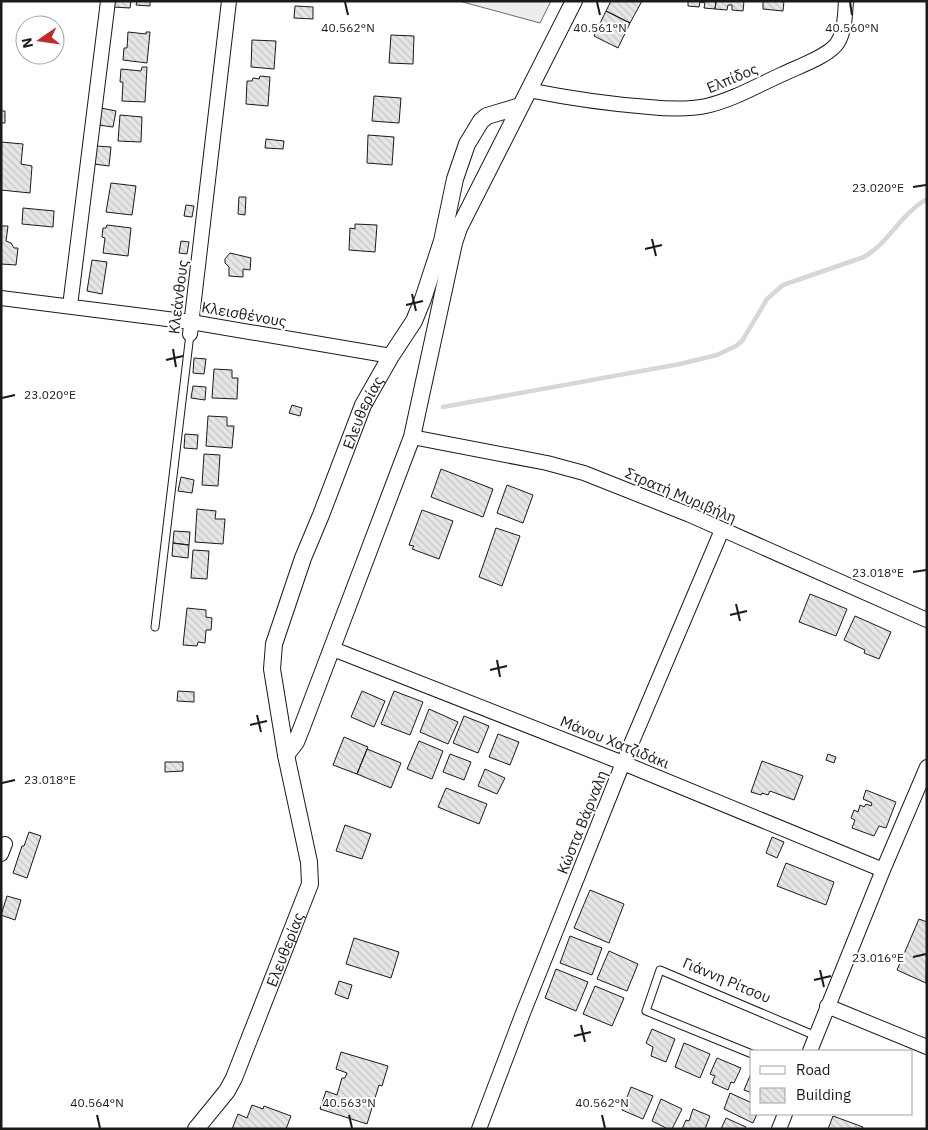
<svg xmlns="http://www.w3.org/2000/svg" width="928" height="1130" viewBox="0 0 928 1130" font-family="'IBM Plex Sans',sans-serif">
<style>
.built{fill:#ededed;stroke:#6a6a6a}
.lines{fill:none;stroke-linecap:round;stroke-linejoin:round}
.stream{stroke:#d7d7d7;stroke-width:4.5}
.building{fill:url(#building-back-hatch);stroke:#1a1a1a}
.service-casing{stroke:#1a1a1a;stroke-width:9}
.minor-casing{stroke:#1a1a1a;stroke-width:16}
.tertiary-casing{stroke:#1a1a1a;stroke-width:18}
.service{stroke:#fff;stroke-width:7}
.minor{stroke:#fff;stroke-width:14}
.tertiary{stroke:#fff;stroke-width:16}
.ticks{fill:none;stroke:#1a1a1a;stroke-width:2}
.labels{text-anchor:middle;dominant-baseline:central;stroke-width:4;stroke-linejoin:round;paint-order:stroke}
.street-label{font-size:15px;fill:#1a1a1a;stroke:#fff}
.ticks-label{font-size:12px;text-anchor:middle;fill:#1a1a1a;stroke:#fff;stroke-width:4;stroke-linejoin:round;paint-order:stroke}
</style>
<defs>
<pattern id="building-back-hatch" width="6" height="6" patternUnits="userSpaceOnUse" patternTransform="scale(1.25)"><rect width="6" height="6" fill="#e6e6e6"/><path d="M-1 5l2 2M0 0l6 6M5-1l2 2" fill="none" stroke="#c5c5c5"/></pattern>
</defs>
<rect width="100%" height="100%" fill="#fff"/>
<path class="built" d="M459,1H551L540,23Z"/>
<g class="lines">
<path class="stream" d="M443,407L680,364L717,355L736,346L742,341L767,299L783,285L864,257C890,242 899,215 927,199"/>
</g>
<path class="building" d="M113,1H131L130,8L113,7Z
M137,1H150V6L136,5Z
M611,1H642L630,23L606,11Z
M716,1H744L743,11L732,10V5H728L727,10L715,9Z
M716,1L715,9L704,8L705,3L700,2L699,7L688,6V1Z
M763,1H784L783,11L763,9Z
M295,6L313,7V19L294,18Z
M606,11L630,23L618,48L594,36Z
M128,32L146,34V32H150L147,63L123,60L124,48H127Z
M391,35L414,36L413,64L389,63Z
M252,40L276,41L274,69L251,67Z
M142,67H147L145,102L122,101L123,82H120L121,69L141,71Z
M260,76L270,77L268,106L246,104L247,81H252L253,78L259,79Z
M374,96L401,98L399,123L372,121Z
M101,108L116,111L113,127L98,125Z
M1,111H5V123H1Z
M120,115L142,117L141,142L118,141Z
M368,135L394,137L392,165L367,163Z
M266,139L284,141L283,149L265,148Z
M1,142L23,144L21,164L32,166L30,193L1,190Z
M96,146L111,147L109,166L94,164Z
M111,183L136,186L132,215L106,212Z
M239,197H246L245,215L238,214Z
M186,205L194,206L192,217L184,216Z
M23,208L54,211L53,227L22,224Z
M355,224L377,225L375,252L349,250L350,228L355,229Z
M107,225L131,228L128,256L103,253L105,238L102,237L103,228H106Z
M1,226H8L6,241L11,243L14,248H18L16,265L1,264Z
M181,241L189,242L187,254L179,253Z
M230,253L251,258L250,270L243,269V277L229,276V267L225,263V259Z
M92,260L107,262L102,294L87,291Z
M194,358L206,359L204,374L193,373Z
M214,369L232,370V378H238L237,399L212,398Z
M193,386L206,387L205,400L191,398Z
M292,405L302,408L300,416L289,413Z
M208,416L227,417V426H234L232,448L206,446Z
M185,434L198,435L197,449L184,448Z
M204,454L220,455L218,486L202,485Z
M441,469L493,489L483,517L431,497Z
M181,477L194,480L192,493L178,491Z
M507,485L533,495L523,523L497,513Z
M197,509L216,511L215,519H225L223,544L195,542Z
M422,510L453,521L439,559L412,549L414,546L409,545Z
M496,528L520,536L502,586L479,577Z
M174,531L190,532L189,545L173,543Z
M173,543L189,545L188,558L172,556Z
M193,550L209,551L207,579L191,578Z
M810,594L847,609L836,636L799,622Z
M187,608L206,610V617L212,618L211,630H206L205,643L198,642L197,646L183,645Z
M855,616L891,632L879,659L864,653L865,650L844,640Z
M178,691L194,692V702L177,701Z
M362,691L385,701L374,727L351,717Z
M394,691L423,702L410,735L381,724Z
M429,709L458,722L448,744L420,732Z
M464,716L489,726L478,753L453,743Z
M498,734L519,742L510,765L489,757Z
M344,737L368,747L357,774L333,765Z
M419,741L443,751L432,779L407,769Z
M367,749L401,763L391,788L357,774Z
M450,754L471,762L464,780L443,772Z
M828,754L836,757L834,763L826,760Z
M762,761L803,776L794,800L770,791L768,795L762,793L761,795L751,792Z
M165,762H183V771L165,772Z
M485,769L505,778L497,794L478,786Z
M446,788L487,804L479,824L438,807Z
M866,790L896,802L886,828L879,826L874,836L852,828L855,820L851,818L854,810L858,812L860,805L864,807L866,804L871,806L872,803L863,799Z
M345,825L371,834L362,859L336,851Z
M29,832L41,836L27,878L13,873L22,846H24Z
M772,837L784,842L777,858L766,853Z
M786,863L834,882L826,905L777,886Z
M590,890L624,904L609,943L574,928Z
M7,896L21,900L15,920L1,915Z
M919,919L927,922L926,983L897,970Z
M570,936L602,948L592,975L560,963Z
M354,938L399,952L391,978L346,964Z
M609,951L638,964L627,991L597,979Z
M556,969L588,982L576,1011L545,998Z
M339,981L352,985L348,999L335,994Z
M595,986L624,998L612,1026L583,1014Z
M652,1029L675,1039L666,1062L651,1056L653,1047L646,1043Z
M684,1043L710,1054L700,1078L675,1067Z
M341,1052L388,1066L382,1086L379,1085L367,1124L320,1109L326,1091L337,1095L342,1078H345L347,1073L336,1069Z
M717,1058L741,1068L734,1083L731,1082L728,1090L712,1083L715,1076L710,1074Z
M752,1071V1093L744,1090Z
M631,1087L653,1096L643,1119L622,1110Z
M730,1093L752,1103V1114H757L753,1123L724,1109Z
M661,1099L682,1109L672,1129H668L652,1121Z
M252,1105L263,1109L264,1106L291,1116L286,1129H232L238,1114L247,1118Z
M693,1109L710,1116L705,1129H682L686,1120L689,1121Z
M833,1116L863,1127L862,1129H828Z
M726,1118L746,1127L745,1129H721Z"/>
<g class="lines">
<g class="service-casing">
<path id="service" d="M155,627L190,334
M752,1054L646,1011L660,970L816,1036"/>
</g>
<g class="minor-casing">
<path id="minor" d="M528,90C568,98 608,104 649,107C668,109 687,110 706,106C733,100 758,85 783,74C797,67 830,56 838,42C845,30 845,14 846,1
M1,298L191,322L391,356
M70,306L108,1
M190,334L229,1
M412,437L547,463L584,473L690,515L927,620
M333,649L623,763L883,870
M1,854L5,844
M827,1006L927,1047
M810,1051L883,870L927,767
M479,1129L523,1013L623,763L722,530
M779,1129L785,1114"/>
</g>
<g class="tertiary-casing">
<g id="tertiary">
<path d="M286,755L296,742L302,727L412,437L454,243L459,228L574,1"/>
<path id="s1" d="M196,1129L227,1091L234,1078L310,884L309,862L286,755L272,669L274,644L303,558L321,515L363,405L391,356L414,321L423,299L442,241L455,179L467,144L481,121L487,116L520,106"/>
</g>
</g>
<use href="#service" class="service"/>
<use href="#minor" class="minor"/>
<use href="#tertiary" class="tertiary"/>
</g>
<path class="ticks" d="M345,2L348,15M597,2L600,15M850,2L852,15M913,187L926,185M652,239L656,256M645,249L662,245M412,294L416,311M406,305L423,301M173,349L176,367M166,360L183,356M2,398L15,395M913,572L926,570M736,604L740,621M730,615L747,611M497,660L500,677M490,670L507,666M257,715L261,732M250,725L267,721M2,783L15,780M913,957L926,954M820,970L824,987M814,980L831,976M581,1025L585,1042M574,1036L591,1032M97,1115L100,1128M349,1115L352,1128M602,1115L605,1128"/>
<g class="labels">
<g class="street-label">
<text transform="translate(732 78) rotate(-23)">Ελπίδος</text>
<text transform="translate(178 297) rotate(-83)">Κλεάνθους</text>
<text transform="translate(244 314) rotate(10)">Κλεισθένους</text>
<text stroke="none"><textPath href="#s1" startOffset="764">Ελευθερίας</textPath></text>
<text transform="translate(681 495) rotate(23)">Στρατή Μυριβήλη</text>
<text transform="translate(615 742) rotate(22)">Μάνου Χατζιδάκι</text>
<text transform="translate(582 822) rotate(-68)">Κώστα Βάρναλη</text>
<text stroke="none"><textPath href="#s1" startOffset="202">Ελευθερίας</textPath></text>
<text transform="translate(727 980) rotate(23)">Γιάννη Ρίτσου</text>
</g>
</g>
<g class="ticks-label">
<text x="348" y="32">40.562°N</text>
<text x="600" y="32">40.561°N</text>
<text x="852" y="32">40.560°N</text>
<text x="878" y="192">23.020°E</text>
<text x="50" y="399">23.020°E</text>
<text x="878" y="577">23.018°E</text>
<text x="50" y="784">23.018°E</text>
<text x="878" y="962">23.016°E</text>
<text x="97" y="1107">40.564°N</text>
<text x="349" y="1107">40.563°N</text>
<text x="602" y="1107">40.562°N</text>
</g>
<rect width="928" height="1130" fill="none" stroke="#1a1a1a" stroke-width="5"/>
<rect x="750" y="1050" width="162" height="65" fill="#ffffff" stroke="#a3a3a3"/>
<rect x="760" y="1066" width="25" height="8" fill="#ffffff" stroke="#a3a3a3"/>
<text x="796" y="1075" font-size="15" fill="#1a1a1a">Road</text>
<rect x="760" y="1088" width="25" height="15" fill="url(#building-back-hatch)" stroke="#a3a3a3"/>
<text x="796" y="1100" font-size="15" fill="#1a1a1a">Building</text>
<g transform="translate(40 40) rotate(257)"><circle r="24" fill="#ffffff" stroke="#a3a3a3"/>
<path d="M0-4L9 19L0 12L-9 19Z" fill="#c62828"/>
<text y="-8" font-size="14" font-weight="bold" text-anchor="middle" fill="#1a1a1a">N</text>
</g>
</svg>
